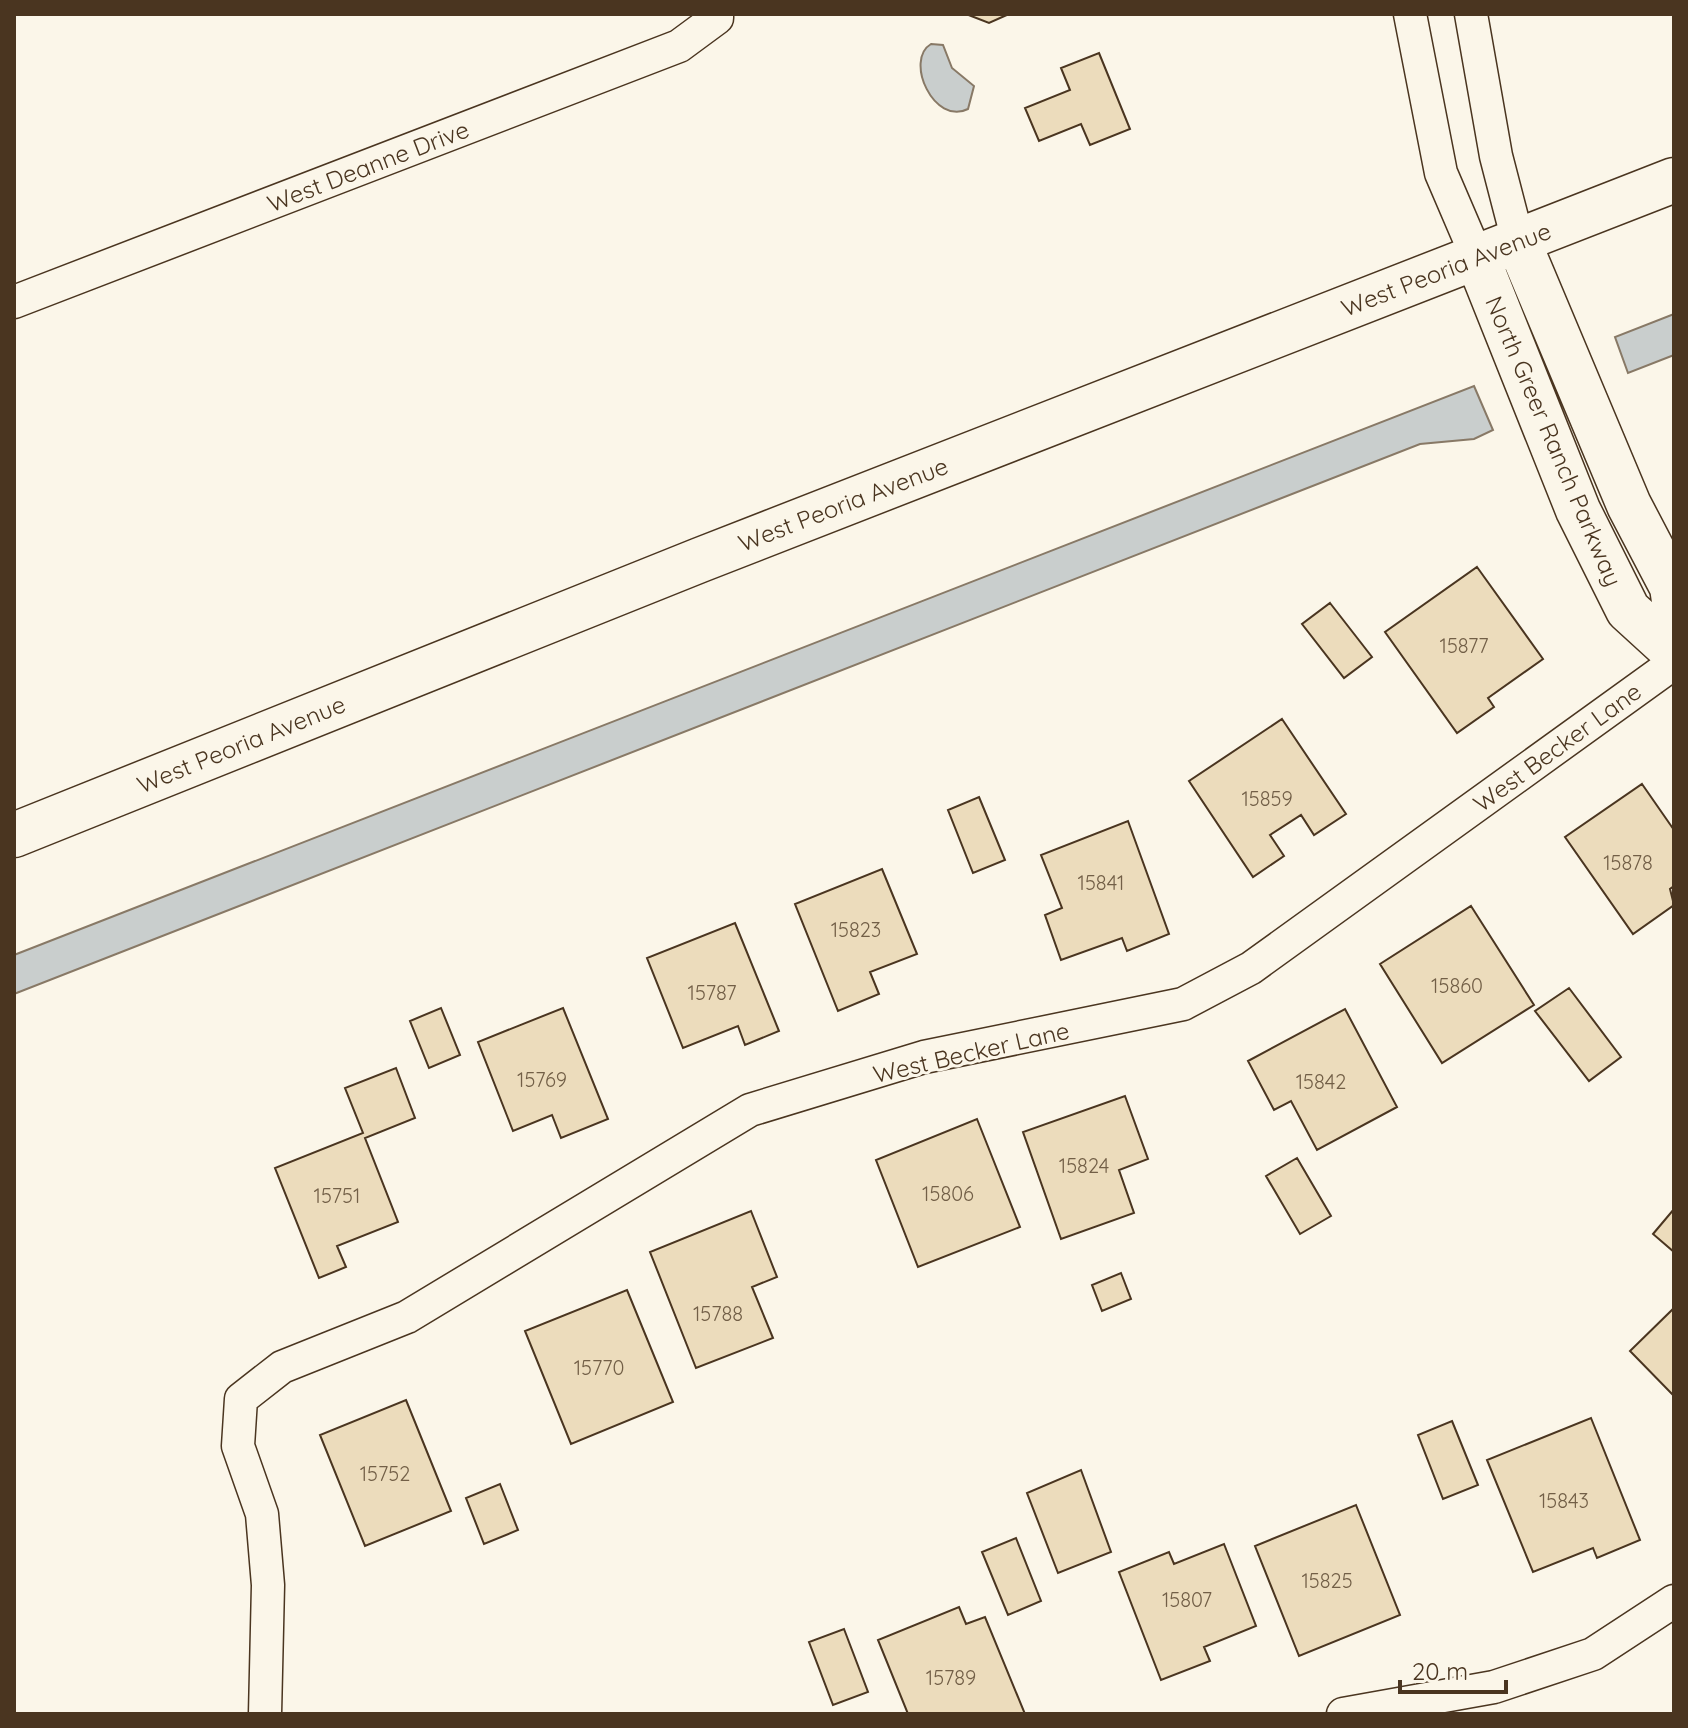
<svg xmlns="http://www.w3.org/2000/svg" width="1688" height="1728" viewBox="0 0 1688 1728" font-family="Quicksand,sans-serif">
<style>
.water{fill:#c9cecd;stroke:#887966;stroke-width:2}
.building{fill:#ecdcbc;stroke:#4a3520;stroke-width:2}
.lines{fill:none;stroke-linecap:round;stroke-linejoin:round}
.street-casing{stroke:#4a3520;stroke-width:35}
.secondary-casing{stroke:#4a3520;stroke-width:47}
.street{stroke:#fbf6e9;stroke-width:32}
.secondary{stroke:#fbf6e9;stroke-width:44}
.labels{text-anchor:middle;dominant-baseline:central;stroke-width:6;stroke-linejoin:round;paint-order:stroke}
.number-label{font-size:20px;fill:#725f47}
.street-label{font-size:24px;fill:#4a3520;stroke:#fbf6e9}
</style>
<rect width="100%" height="100%" fill="#fbf6e9"/>
<path class="water" d="M931,44L943,45L952,68L974,86L968,109C934,126 904,60 931,44Z
M1674,314V355L1628,373L1615,337Z
M1474,386L1493,430L1474,439L1420,444L14,994V955Z"/>
<path class="building" d="M966,14H1009L989,23Z
M1099,53L1130,129L1090,145L1081,124L1039,141L1025,108L1070,90L1061,68Z
M1477,567L1543,659L1488,698L1494,707L1457,733L1385,632Z
M1330,603L1372,657L1344,678L1302,624Z
M1282,719L1346,814L1314,835L1301,815L1270,835L1284,856L1253,877L1189,781Z
M1642,784L1674,830V886L1670,889L1674,905L1633,934L1565,837Z
M979,797L1005,860L973,873L948,810Z
M1128,821L1169,934L1127,951L1122,938L1061,960L1045,915L1062,908L1041,855Z
M882,869L917,954L870,972L879,994L838,1011L795,904Z
M1471,906L1534,1005L1442,1063L1380,964Z
M735,923L779,1031L745,1045L738,1026L683,1048L647,958Z
M1569,988L1621,1057L1589,1081L1535,1011Z
M441,1008L460,1055L429,1068L410,1021Z
M563,1008L608,1119L561,1138L552,1115L513,1131L478,1042Z
M1345,1009L1397,1107L1317,1150L1291,1101L1274,1110L1248,1061Z
M396,1068L415,1118L365,1138L398,1222L337,1246L346,1267L319,1278L275,1168L363,1133L345,1088Z
M1125,1096L1148,1159L1119,1170L1134,1213L1061,1239L1023,1132Z
M977,1119L1020,1227L918,1267L876,1160Z
M1297,1158L1331,1216L1300,1234L1266,1176Z
M1674,1209V1252L1653,1234Z
M751,1211L777,1277L752,1287L773,1338L696,1368L650,1252Z
M1121,1273L1131,1299L1102,1311L1092,1285Z
M627,1290L673,1402L571,1444L525,1331Z
M1674,1308V1396L1630,1351Z
M406,1400L451,1511L365,1546L320,1435Z
M1591,1418L1640,1540L1597,1558L1593,1548L1533,1572L1487,1460Z
M1452,1421L1478,1485L1443,1499L1418,1435Z
M1081,1470L1111,1552L1058,1573L1027,1493Z
M500,1484L518,1530L484,1544L466,1498Z
M1356,1505L1400,1615L1299,1656L1255,1546Z
M1016,1538L1041,1601L1008,1615L982,1552Z
M1224,1544L1256,1626L1204,1647L1210,1661L1161,1680L1119,1572L1169,1552L1174,1564Z
M959,1607L966,1624L985,1617L1025,1714H908L878,1640Z
M844,1629L868,1692L833,1705L809,1642Z"/>
<g class="lines">
<g class="street-casing">
<path id="street" d="M1410,14L1441,173L1477,257
M1471,14L1496,156L1518,241
M14,302L679,46L717,18V14
M265,1714L268,1585L262,1514L238,1446L241,1399L282,1367L407,1317L750,1110L924,1057L1183,1004L1251,968L1674,663
M1343,1714L1494,1687L1593,1654L1674,1601"/>
</g>
<g class="secondary-casing">
<path id="secondary" d="M1518,241L1629,505L1672,587L1674,601
M1477,257L1578,510L1628,610L1674,652
M14,835L700,560L1674,180"/>
</g>
<use href="#street" class="street"/>
<use href="#secondary" class="secondary"/>
</g>
<g class="labels">
<g class="number-label">
<text x="1464" y="645">15877</text>
<text x="1267" y="798">15859</text>
<text x="1628" y="862">15878</text>
<text x="1101" y="882">15841</text>
<text x="856" y="929">15823</text>
<text x="1457" y="985">15860</text>
<text x="712" y="992">15787</text>
<text x="542" y="1079">15769</text>
<text x="1321" y="1081">15842</text>
<text x="1084" y="1165">15824</text>
<text x="948" y="1193">15806</text>
<text x="337" y="1195">15751</text>
<text x="718" y="1313">15788</text>
<text x="599" y="1367">15770</text>
<text x="385" y="1473">15752</text>
<text x="1564" y="1500">15843</text>
<text x="1327" y="1580">15825</text>
<text x="1187" y="1599">15807</text>
<text x="951" y="1677">15789</text>
</g>
<g class="street-label">
<text transform="translate(368 166) rotate(-21)">West Deanne Drive</text>
<text transform="translate(1446 269) rotate(-21)">West Peoria Avenue</text>
<text transform="translate(1554 441) rotate(67)">North Greer Ranch Parkway</text>
<text transform="translate(843 504) rotate(-21)">West Peoria Avenue</text>
<text transform="translate(241 744) rotate(-22)">West Peoria Avenue</text>
<text transform="translate(1557 747) rotate(-36)">West Becker Lane</text>
<text transform="translate(971 1052) rotate(-13)">West Becker Lane</text>
</g>
</g>
<rect width="1688" height="1728" fill="none" stroke="#4a3520" stroke-width="32"/>
<path d="M1400 1680v12h106v-12" fill="none" stroke="#4a3520" stroke-width="4"/>
<text x="1412" y="1680" font-size="24" fill="#4a3520" stroke="#fbf6e9" stroke-width="6" paint-order="stroke">20 m</text>
</svg>
